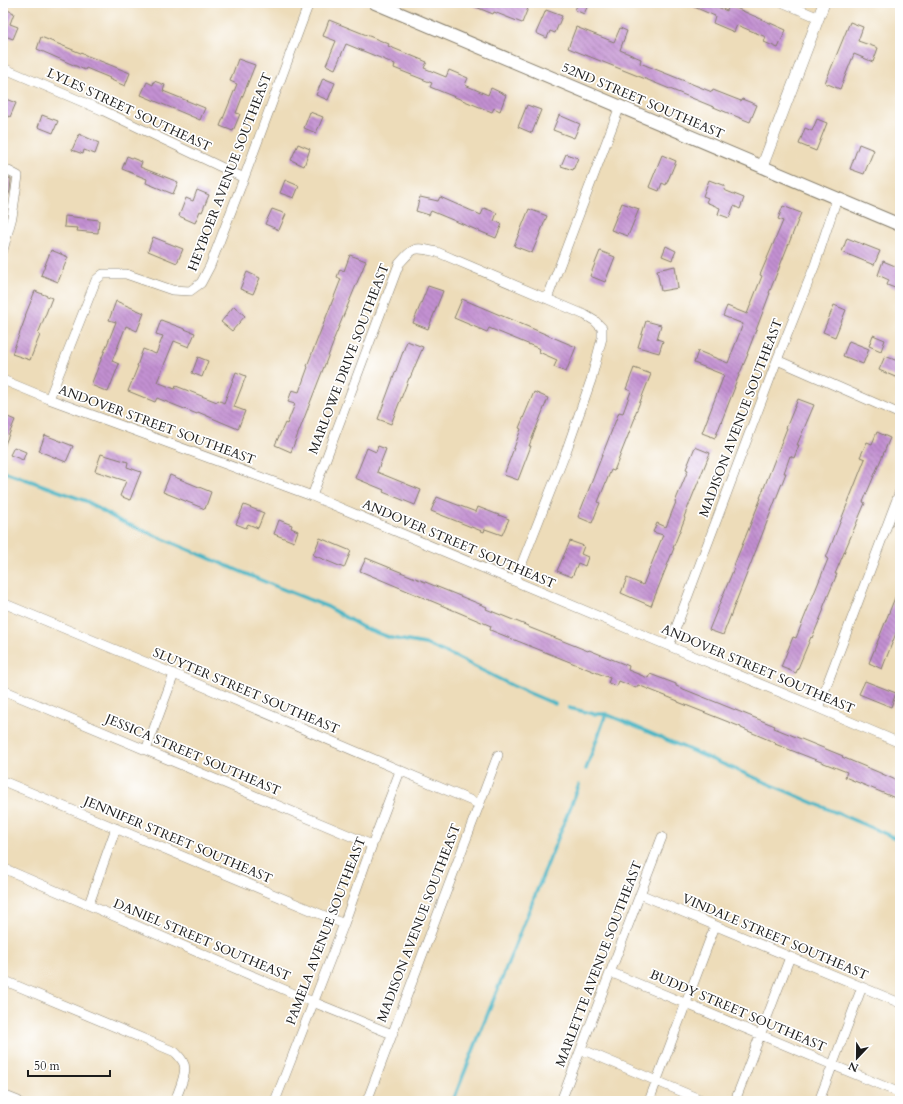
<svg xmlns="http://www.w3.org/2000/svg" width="903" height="1104" viewBox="0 0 903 1104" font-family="Cardo,serif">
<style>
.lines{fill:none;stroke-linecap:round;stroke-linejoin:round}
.stream{stroke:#49b5c5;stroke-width:3.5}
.building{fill:url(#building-back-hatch)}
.minor-casing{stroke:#847c6a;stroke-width:10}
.tertiary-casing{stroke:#847c6a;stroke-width:12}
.secondary-casing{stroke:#847c6a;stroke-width:14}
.minor{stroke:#fff;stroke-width:9}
.tertiary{stroke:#fff;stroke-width:11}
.secondary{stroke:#fff;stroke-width:12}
.labels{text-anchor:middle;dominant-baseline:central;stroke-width:3.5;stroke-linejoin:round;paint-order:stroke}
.street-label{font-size:13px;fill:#1c1c1c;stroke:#fff}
</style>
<defs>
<pattern id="building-back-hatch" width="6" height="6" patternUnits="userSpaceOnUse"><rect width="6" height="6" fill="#c290d1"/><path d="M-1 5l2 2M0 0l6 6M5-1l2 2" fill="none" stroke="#9d75a9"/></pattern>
</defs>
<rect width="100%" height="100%" fill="#fff"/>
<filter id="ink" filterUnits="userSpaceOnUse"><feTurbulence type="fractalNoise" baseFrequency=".025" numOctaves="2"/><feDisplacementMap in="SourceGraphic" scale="8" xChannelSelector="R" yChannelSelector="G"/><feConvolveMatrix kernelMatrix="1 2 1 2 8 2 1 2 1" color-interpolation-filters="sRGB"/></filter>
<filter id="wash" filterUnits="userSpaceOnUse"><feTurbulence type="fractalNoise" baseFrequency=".012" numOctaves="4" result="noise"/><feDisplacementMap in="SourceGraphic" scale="16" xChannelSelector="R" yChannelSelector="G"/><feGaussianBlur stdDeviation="0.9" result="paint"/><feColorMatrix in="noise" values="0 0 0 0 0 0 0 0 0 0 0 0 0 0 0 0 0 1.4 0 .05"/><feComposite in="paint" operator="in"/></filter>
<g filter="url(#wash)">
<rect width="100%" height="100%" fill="#eddcb9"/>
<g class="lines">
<path class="stream" d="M3,471L86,501L118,520L275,586L328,607L362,627L391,638L425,644L456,657L513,686L555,704
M569,708L594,714H606L900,840
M586,769L606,714
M453,1101L579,785"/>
</g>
<g id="blocks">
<path class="building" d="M466,3H530L522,23L494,12L493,14Z
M578,3H589L584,14L575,10Z
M685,3H708L727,11L729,5L786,30L778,48L764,42L766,37L737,25L734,32L713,23L715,16Z
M3,8L14,13L10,24L18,27L13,39L5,36L3,40Z
M546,10L562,16L555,33L550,31L547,38L536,33Z
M329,20L389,44L388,46L427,62L424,68L446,77L449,70L468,78L465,85L488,95L491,88L506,95L500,111L494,108L492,112L430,87L432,83L394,68L395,64L346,44L335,69L326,65L336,41L323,36Z
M850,22L863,27L858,41L878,48L873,62L854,54L840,89L825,83Z
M576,27L614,42L620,28L627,31L620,50L641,59L640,63L712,92L713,90L741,101L742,99L757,105L750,122L648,80L568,48Z
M41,37L130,73L125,86L109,79L110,78L86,68L85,70L37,49Z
M238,59L255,65L236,113L240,114L233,131L220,126L237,84L230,81Z
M323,78L335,83L328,100L316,95Z
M154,81L165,85L163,91L205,108L200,120L141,95L147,82L153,85Z
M3,98L16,103L10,117L3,114Z
M527,105L541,110L532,133L518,127Z
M310,112L323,117L316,133L304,128Z
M42,115L58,121L53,133L38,127Z
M559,115L580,124L574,138L553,130Z
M817,119L827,123L816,151L799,144L805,128L812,131Z
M79,134L99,143L95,154L84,150L83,154L72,150Z
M298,144L310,149L304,166L291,160Z
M859,144L874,150L864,174L850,169Z
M566,154L578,158L573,170L561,166Z
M662,155L676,161L666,185L662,183L659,191L649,187Z
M127,156L142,162L140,167L178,182L173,194L146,183L147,179L122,169Z
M3,175L11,179L10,191L3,207Z
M285,180L299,186L294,198L280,193Z
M709,180L725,186L724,190L744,198L740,209L734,206L729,218L718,214L720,208L706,202L708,198L703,196Z
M197,190L209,195L202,212L200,211L195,223L179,216L186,198L193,201Z
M420,197L438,201L440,197L481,215L484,208L497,213L494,221L502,224L496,238L431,211L429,215L416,211Z
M622,203L639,209L628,236L611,230Z
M783,206L801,213L769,293H770L747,354H748L734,387H735L715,438L702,433L724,375L694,363L698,351L728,363L743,324L723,316L727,306L747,314L762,276L760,275L783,221L778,219Z
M272,209L286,214L279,230L265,224Z
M529,209L547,216L532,253L514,246Z
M65,216L99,220L98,233L77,231L78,228L64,227Z
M153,237L183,249L177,263L148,251Z
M847,238L880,251L874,265L842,252Z
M666,246L676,251L672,260L662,256Z
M51,250L68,257L58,282L41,275Z
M600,251L615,257L605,282L590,276Z
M350,255L366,261L333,341H334L291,452L275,445L285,423L287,424L295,404L288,402L292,390L299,392L308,367L307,366L341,279L337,277L340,269L344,271Z
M883,261L900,268V290L887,285L889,280L878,275Z
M675,266L678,288L661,291L657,270Z
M247,272L260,278L253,294L240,289Z
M428,286L443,291L428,329L413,323Z
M35,291L52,298L38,334L40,335L30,360L12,354L26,316H25Z
M462,299L576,347L566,372L554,367L557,360L539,352L540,349L489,328L487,332L454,318Z
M116,301L144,313L137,331L126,326L112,361L119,364L108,392L91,385L116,322L109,320Z
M834,305L846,310L835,337L823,332Z
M234,306L245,316L232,331L221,322Z
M161,320L195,333L189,347L174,341L157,382L175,389L176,386L217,402L218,400L224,403L236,372L246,376L234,407L245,411L238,429L198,412L197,414L157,398L155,402L128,391L138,366H137L143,349L156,354L163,336L156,334Z
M646,321L661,325L657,339L663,341L659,353L638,347Z
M873,335L885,340L881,351L869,346Z
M407,341L423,347L410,378H409L391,424L378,419Z
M849,341L869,349L863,364L843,356Z
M885,356L900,362V379L879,370Z
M198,357L208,361L202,377L192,373Z
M634,368L651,374L634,417L635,418L614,471L611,470L598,502L600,503L592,523L578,517L619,412L623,413L631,391L626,389Z
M534,392L548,398L529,446H531L518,480L504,475L521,429L519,428Z
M798,399L814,405L797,445H799L794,458L790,456L784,473H786L723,635L709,630L734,568H733L761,498H760L787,428H786Z
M3,415L15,420L3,449Z
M877,432L890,438L863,502L865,503L835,574H837L823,608L824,609L812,638L811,637L796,673L781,667L793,637L796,638L828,559L826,558L865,459L860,457L867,442L872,444Z
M45,435L73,446L66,462L39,451Z
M378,446L386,449L377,472L421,490L415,505L383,492L384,490L355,478L367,448L376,452Z
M14,447L26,452L23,460L10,455Z
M695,447L710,453L684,517L685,518L673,548H674L651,606L621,593L627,578L643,585L663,535L653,532L657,523L666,527L676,502H675L688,470L686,469Z
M101,454L128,462L127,467L141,472L130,500L120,496L126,481L95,471Z
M170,475L211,492L205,509L163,492Z
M437,497L476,512L478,507L509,519L502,535L485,529L484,532L431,511Z
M244,505L264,513L258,528L248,524L246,528L236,524Z
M279,520L292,525L291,528L298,531L294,542L274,534Z
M320,538L351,551L344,568L313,555Z
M570,541L584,546L581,554L588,557L585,566L578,563L572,577L557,571Z
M366,558L487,607L486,609L528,626V627L588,651L589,650L629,666L628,670L648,678L650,674L676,684V686L775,726L774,728L843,756L842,757L878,772L900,782V800L845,777L847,772L775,744L776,743L741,728V727L678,702V701L638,685L636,688L619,681L617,686L608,683L610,678L490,630L491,626L360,571Z
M900,585V623L882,669L869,663Z
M865,681L896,693L891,707L859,694Z"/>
</g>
</g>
<g filter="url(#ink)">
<use href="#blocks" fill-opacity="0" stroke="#847c6a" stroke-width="1"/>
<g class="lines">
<g class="minor-casing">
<path id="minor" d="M784,3L819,18
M3,68L104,111L244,178
M3,168L18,176L12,217L3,250
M547,299L620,106
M777,360L900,414
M3,380L49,399L312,496L669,646L818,708L900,743
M49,399L96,280L103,274H126L172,290L190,291L201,283L210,266L244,178L309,3
M312,496L399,264C415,246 414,247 437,252L585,315L595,321L602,328V338L591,380L567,449L515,581
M3,603L174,674L479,804
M669,646L777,360L815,265L837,198
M3,690L372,845
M818,708L900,491
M146,750L174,674
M3,781L344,924
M3,868L313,1002L392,1034
M640,894L900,1003
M89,904L116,828
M610,972L900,1093
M3,980L175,1052C178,1055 181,1058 183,1062C189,1071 178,1091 175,1101
M581,1049L704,1101
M3,1095L18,1101
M275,1101L344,924L372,845L400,771
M367,1101L498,755
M561,1101L662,837
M649,1101L715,926
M735,1101L790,957
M819,1101L862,987"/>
</g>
<g class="tertiary-casing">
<path id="tertiary" d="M762,167L824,3"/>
</g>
<g class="secondary-casing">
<path id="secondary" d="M375,3L900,225"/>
</g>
<use href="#minor" class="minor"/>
<use href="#tertiary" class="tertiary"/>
<use href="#secondary" class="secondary"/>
</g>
</g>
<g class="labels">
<g class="street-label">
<text transform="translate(643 101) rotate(23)">52ND STREET SOUTHEAST</text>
<text transform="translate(129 110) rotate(25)">LYLES STREET SOUTHEAST</text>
<text transform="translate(230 172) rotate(-69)">HEYBOER AVENUE SOUTHEAST</text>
<text transform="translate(349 359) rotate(-69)">MARLOWE DRIVE SOUTHEAST</text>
<text transform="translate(741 418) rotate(-69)">MADISON AVENUE SOUTHEAST</text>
<text transform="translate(157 425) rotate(20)">ANDOVER STREET SOUTHEAST</text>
<text transform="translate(459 544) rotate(23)">ANDOVER STREET SOUTHEAST</text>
<text transform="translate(758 669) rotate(23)">ANDOVER STREET SOUTHEAST</text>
<text transform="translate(246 691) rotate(23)">SLUYTER STREET SOUTHEAST</text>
<text transform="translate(193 755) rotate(23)">JESSICA STREET SOUTHEAST</text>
<text transform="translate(178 840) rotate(23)">JENNIFER STREET SOUTHEAST</text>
<text transform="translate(419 923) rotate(-69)">MADISON AVENUE SOUTHEAST</text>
<text transform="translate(326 931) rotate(-69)">PAMELA AVENUE SOUTHEAST</text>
<text transform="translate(775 937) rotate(23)">VINDALE STREET SOUTHEAST</text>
<text transform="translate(202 940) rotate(23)">DANIEL STREET SOUTHEAST</text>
<text transform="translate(599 964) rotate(-69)">MARLETTE AVENUE SOUTHEAST</text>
<text transform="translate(738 1011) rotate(23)">BUDDY STREET SOUTHEAST</text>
</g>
</g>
<rect width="903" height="1104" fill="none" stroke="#fff" stroke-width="16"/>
<g transform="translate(857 1058) rotate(202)" stroke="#ffffff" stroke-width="3" paint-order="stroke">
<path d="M0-3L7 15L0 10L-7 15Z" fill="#1c1c1c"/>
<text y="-6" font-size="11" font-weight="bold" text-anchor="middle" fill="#1c1c1c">N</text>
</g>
<path d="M28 1070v6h82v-6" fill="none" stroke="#1c1c1c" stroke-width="2"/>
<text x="34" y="1070" font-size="12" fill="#1c1c1c" stroke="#ffffff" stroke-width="3" paint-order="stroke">50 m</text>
</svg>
